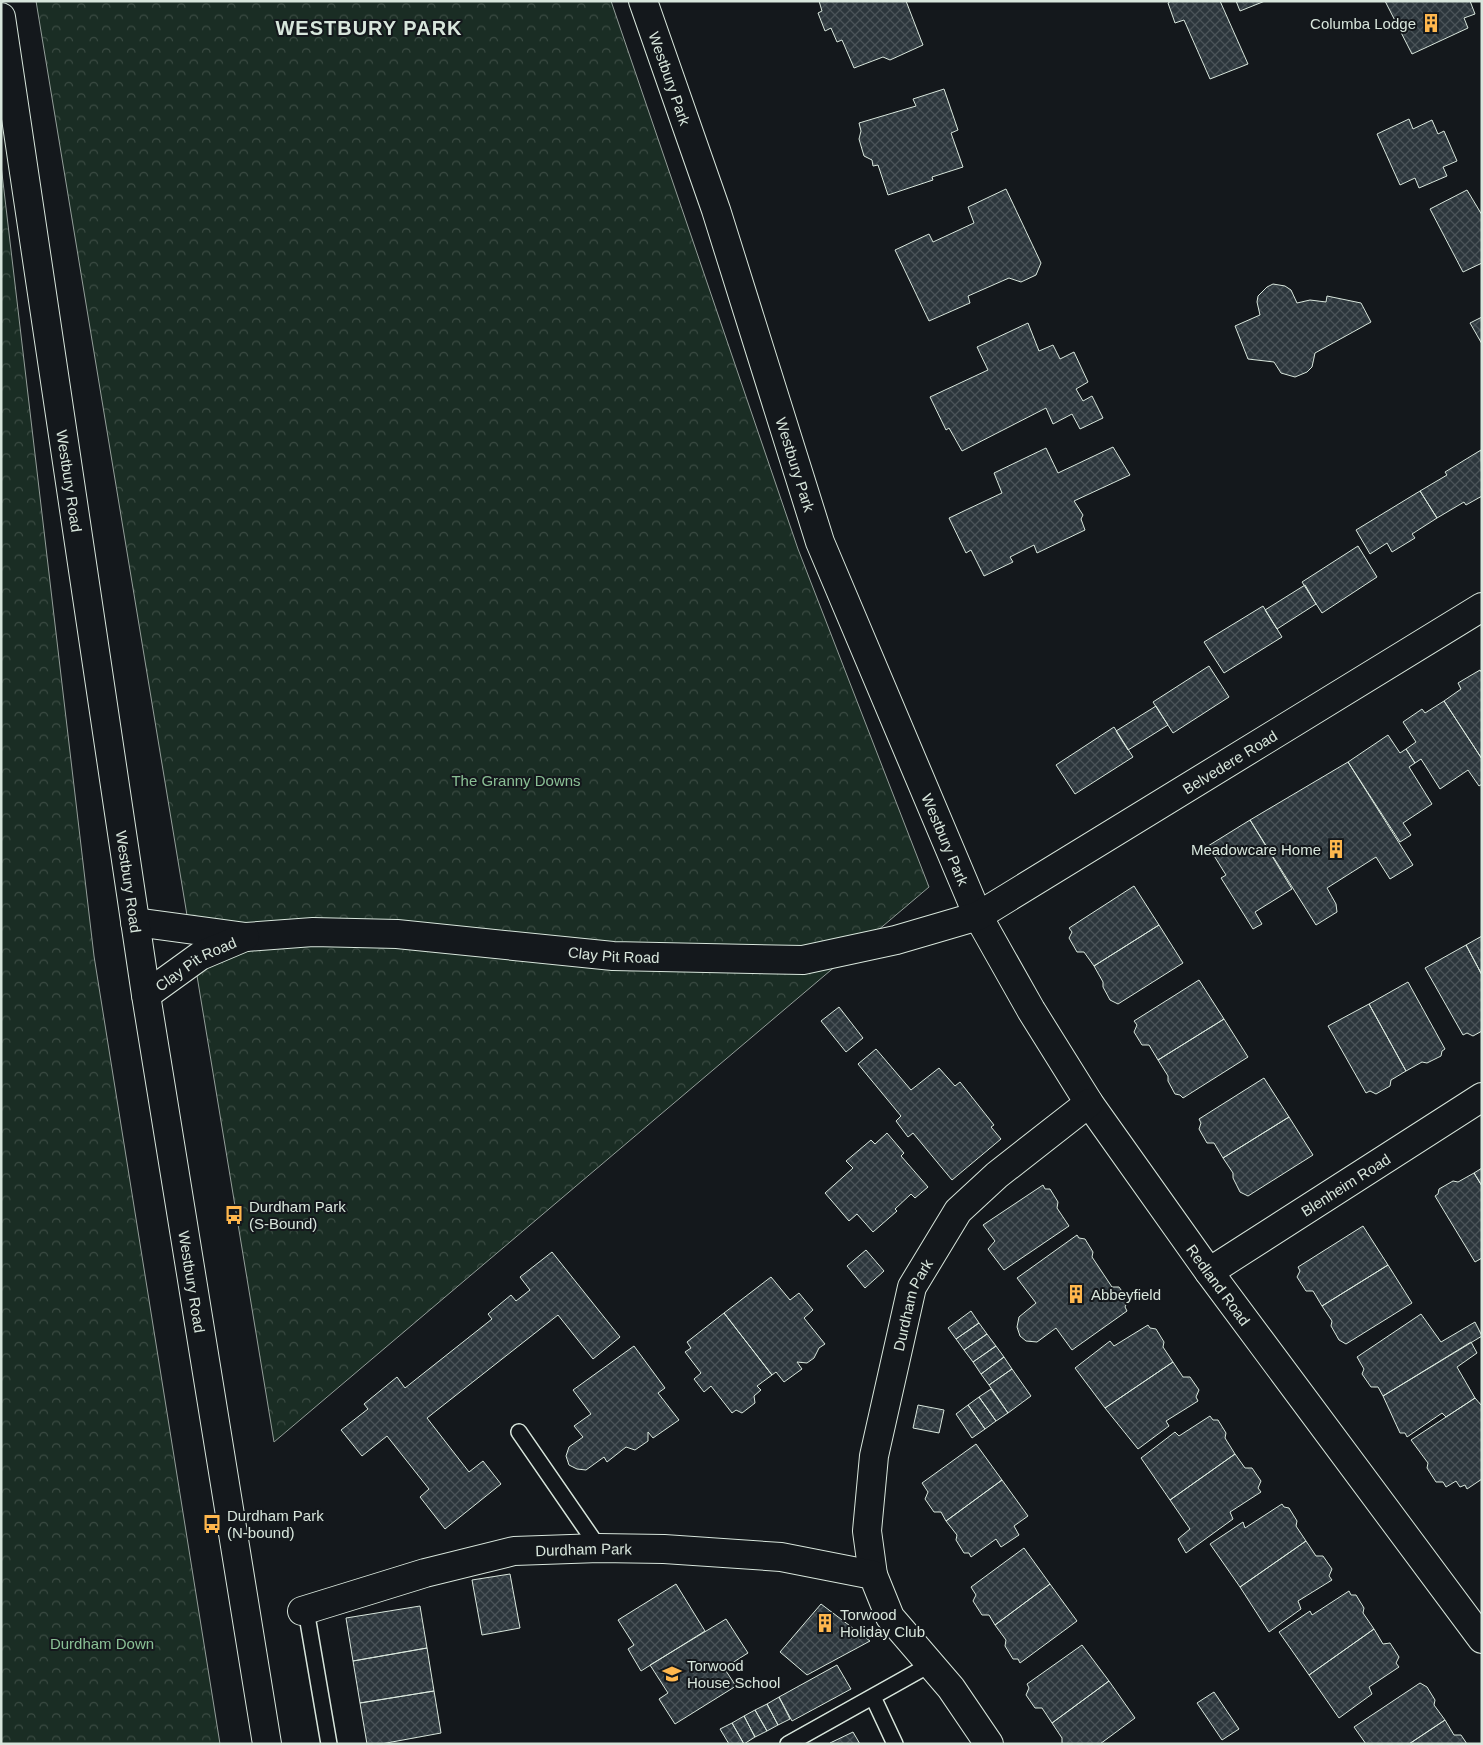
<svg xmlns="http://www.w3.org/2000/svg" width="1483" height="1745" viewBox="0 0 1483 1745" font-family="Helvetica,sans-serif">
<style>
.park{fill:url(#park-crowns);stroke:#939e99}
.building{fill:url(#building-cross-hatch);stroke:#d8e6dc}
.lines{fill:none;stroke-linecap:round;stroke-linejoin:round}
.service-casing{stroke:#d8e6dc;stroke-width:18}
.minor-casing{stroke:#d8e6dc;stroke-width:30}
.primary-casing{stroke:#d8e6dc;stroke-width:30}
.service{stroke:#14181c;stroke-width:15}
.minor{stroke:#14181c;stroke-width:28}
.primary{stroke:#14181c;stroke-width:28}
.labels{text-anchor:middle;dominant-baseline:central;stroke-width:4;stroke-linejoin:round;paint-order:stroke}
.poi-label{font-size:15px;fill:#d8e6dc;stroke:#14181c;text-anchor:start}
.street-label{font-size:15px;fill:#d8e6dc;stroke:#14181c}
.park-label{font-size:15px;fill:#8ac095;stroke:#14181c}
.district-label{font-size:20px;font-weight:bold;letter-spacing:1px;fill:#d8e6dc;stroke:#14181c}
</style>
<defs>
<pattern id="park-crowns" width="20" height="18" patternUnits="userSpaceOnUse" patternTransform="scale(1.25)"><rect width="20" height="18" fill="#1a2d24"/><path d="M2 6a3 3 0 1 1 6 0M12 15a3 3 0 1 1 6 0" fill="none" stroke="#3b4b43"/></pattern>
<pattern id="building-cross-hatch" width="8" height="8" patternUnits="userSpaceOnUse" patternTransform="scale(1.25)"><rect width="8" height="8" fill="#2c363c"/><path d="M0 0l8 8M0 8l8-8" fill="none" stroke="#4a5358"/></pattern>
</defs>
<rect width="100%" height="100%" fill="#14181c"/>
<path class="park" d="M36,1H611L798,549L929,887L274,1442Z
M1,165L94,956L220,1744H1Z"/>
<path class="building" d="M819,1H906L923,45L890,60L883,57L854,68L842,40L837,42L831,28L825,31L818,13L822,11Z
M1171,1H1220L1248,64L1210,79L1184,20L1175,23L1168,3Z
M1236,1H1265L1240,11Z
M1385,1H1470L1475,14L1464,18L1468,28L1412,54Z
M944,89L958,130L951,133L963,167L932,177L933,180L888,195L878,165L873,166L872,160L864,156L859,139L861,131L859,123L916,106L913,99Z
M1409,119L1413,129L1432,120L1438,134L1444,131L1457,161L1443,167L1447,176L1419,188L1415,178L1400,185L1377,134Z
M1006,189L1041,263L1036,275L1021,282L1009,278L968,296L970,303L929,321L895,250L929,234L933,242L974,223L968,207Z
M1467,190L1482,215V263L1463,272L1430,209Z
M1273,284L1285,286L1291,290L1297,303L1310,300L1326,302L1327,296L1361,303L1371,322L1315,353L1312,367L1307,372L1295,377L1281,373L1274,362L1248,359L1235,326L1260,315L1257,302L1258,296L1267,287Z
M1482,317V344L1470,323Z
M1028,323L1039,351L1053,345L1060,359L1074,352L1088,382L1076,389L1083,401L1092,396L1103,418L1080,429L1072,414L1053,424L1046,408L962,451L949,428L946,430L930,397L988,370L977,347Z
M1113,447L1130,475L1074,501L1083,515L1081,519L1085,530L1037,553L1034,545L1010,557L1013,562L984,576L971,550L966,553L949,518L1002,493L994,473L1046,448L1058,473Z
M1481,450L1482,496L1466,505L1464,502L1437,518L1420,491L1447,475L1445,472Z
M1420,491L1437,518L1412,534L1415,538L1392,552L1387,543L1370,554L1356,530Z
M1358,546L1377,577L1322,613L1302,582Z
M1305,585L1316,604L1277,629L1265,610Z
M1263,606L1282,637L1224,673L1204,642Z
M1209,666L1229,697L1173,733L1153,702Z
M1480,670L1482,673V759L1444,701L1461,689L1458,683Z
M1444,701L1482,759V784L1479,786L1468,770L1440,789L1421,759L1415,763L1406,749L1416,742L1403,722L1422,709L1425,713Z
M1156,706L1168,725L1128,750L1116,731Z
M1114,727L1133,757L1075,794L1056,765Z
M1388,735L1400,753L1406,749L1415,763L1409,767L1432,804L1403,823L1411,835L1400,842L1348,762Z
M1348,762L1413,865L1390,879L1376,857L1327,888L1336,904L1337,912L1316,925L1250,820Z
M1250,820L1292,889L1255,912L1262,924L1253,929L1221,878L1226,875L1208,846Z
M1134,886L1159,925L1094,966L1084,952H1077L1069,938L1072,932L1069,928Z
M1159,925L1183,963L1118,1004L1110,1000L1103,987V982L1094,966Z
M1482,936V975L1466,945Z
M1466,945L1482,975V1031L1473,1036L1467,1033L1463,1035L1425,968Z
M1199,980L1224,1019L1158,1060L1149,1045H1142L1134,1032L1137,1025L1134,1021Z
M1408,982L1445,1049L1442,1051L1441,1056L1427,1063L1422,1062L1406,1071L1369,1004Z
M1369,1004L1406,1071L1391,1080L1390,1086L1376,1094L1370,1091L1366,1093L1328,1026Z
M839,1007L863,1038L846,1052L821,1021Z
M1224,1019L1248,1057L1183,1098L1180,1095L1175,1094L1168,1081V1076L1158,1060Z
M876,1049L911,1090L939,1068L955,1086L960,1082L994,1125L991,1127L1001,1139L952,1180L913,1133L908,1137L896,1121L901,1116L858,1064Z
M1264,1078L1289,1117L1223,1158L1214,1143H1207L1199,1129L1201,1123L1199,1119Z
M1289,1117L1313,1155L1248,1196L1240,1192L1233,1178V1173L1223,1158Z
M887,1133L904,1153L901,1156L928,1187L915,1198L911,1194L895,1209L897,1211L873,1232L857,1214L849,1221L825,1193L853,1168L846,1161L871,1140L875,1144Z
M1482,1168V1186L1474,1173Z
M1474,1173L1482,1186V1258L1475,1262L1435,1196L1438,1194L1439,1189L1453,1181L1458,1182Z
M1043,1185L1045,1189H1050L1058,1202L1057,1208L1069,1226L1004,1270L988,1249L995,1241L983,1225Z
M1363,1226L1388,1265L1322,1306L1313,1291H1306L1297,1277L1300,1271L1298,1267Z
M1077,1235L1079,1238L1085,1239L1093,1252L1092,1257L1112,1287H1119L1128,1300L1125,1307L1127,1311L1072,1350L1056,1328L1037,1342L1026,1341L1020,1336L1017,1327L1019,1317L1036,1303L1017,1278Z
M866,1250L884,1271L865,1288L847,1266Z
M552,1252L620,1337L593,1359L558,1315L427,1418L469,1472L483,1461L501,1484L445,1529L420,1497L429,1489L387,1436L362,1456L341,1430L368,1409L364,1404L397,1377L405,1388L492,1319L488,1314L511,1295L516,1301L530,1290L520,1277Z
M1388,1265L1412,1303L1346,1344L1339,1340L1331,1326L1332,1321L1322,1306Z
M771,1277L790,1300L799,1293L813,1310L804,1318L825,1344L819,1348L814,1358L807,1363L797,1362L802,1369L784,1382L776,1372L772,1375L724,1313Z
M971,1311L979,1323L956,1339L948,1328Z
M724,1313L772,1375L757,1386L761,1390L754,1396L755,1403L742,1413L736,1410L732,1413L711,1386L704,1392L694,1379L701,1373L685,1352L691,1348L687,1342Z
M1421,1314L1441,1342L1475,1322L1482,1336L1383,1396L1378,1387H1371L1362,1374L1364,1369L1357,1357Z
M979,1323L987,1334L964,1350L956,1339Z
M1148,1325L1150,1328L1156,1329L1164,1342L1163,1347L1173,1362L1105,1408L1075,1368L1110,1341L1114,1346Z
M987,1334L996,1346L973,1362L964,1350Z
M1471,1342L1477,1353L1457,1367L1475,1398L1446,1417L1442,1413L1407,1437L1405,1433H1400L1383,1396Z
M634,1346L665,1388L658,1393L679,1420L653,1438L648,1432V1441L635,1450L626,1447L607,1462L604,1457L586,1470L577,1469L569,1465L566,1456L569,1447L583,1437L574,1426L591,1414L573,1390Z
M996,1346L1004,1357L981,1374L973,1362Z
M1004,1357L1012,1369L989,1385L981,1374Z
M1173,1362L1183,1377H1190L1199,1390L1196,1397L1198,1401L1166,1421L1169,1426L1138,1449L1105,1408Z
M1012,1369L1031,1396L1008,1413L989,1385Z
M991,1389L1008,1413L996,1421L979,1397Z
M979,1397L996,1421L985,1429L968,1405Z
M1475,1398L1482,1406V1479L1467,1489L1465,1485L1460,1487L1456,1481L1446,1487L1443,1482H1436L1427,1468L1428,1463L1411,1440Z
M918,1405L944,1410L939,1433L913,1428Z
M968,1405L985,1429L972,1438L956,1414Z
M1210,1416L1213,1420H1218L1226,1433L1225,1438L1235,1454L1170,1500L1141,1458L1175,1432L1179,1436Z
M976,1444L1002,1480L946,1521L941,1512H934L925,1499L928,1492L922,1483Z
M1235,1454L1245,1468H1252L1261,1481L1258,1488L1261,1492L1230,1512L1233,1519L1186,1553L1178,1539L1190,1529L1170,1500Z
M1002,1480L1028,1516L1014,1526L1019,1535L1001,1547L996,1539L971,1557L969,1553H964L956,1540L957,1535L946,1521Z
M1282,1504L1284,1507L1289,1508L1297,1521L1296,1526L1306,1541L1240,1587L1210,1544L1243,1522L1245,1528Z
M1306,1541L1316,1556H1323L1332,1569L1329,1576L1332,1580L1298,1601L1301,1609L1269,1632L1240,1587Z
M1024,1548L1050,1584L995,1625L989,1615H982L973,1601L976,1595L971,1587Z
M510,1574L520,1628L482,1635L472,1580Z
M676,1584L705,1631L641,1671L628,1649L634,1645L618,1620Z
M1050,1584L1077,1621L1020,1663L1018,1659H1013L1005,1646L1006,1640L995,1625Z
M1349,1591L1351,1595H1356L1364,1608L1363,1613L1374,1629L1309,1675L1279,1632L1310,1611L1312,1615Z
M821,1604L870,1641L807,1675L780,1652Z
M420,1606L427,1648L353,1661L346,1618Z
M726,1619L748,1653L724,1668L736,1686L675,1724L659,1699L668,1693L650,1665Z
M1374,1629L1383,1644L1390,1643L1399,1657L1396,1663L1399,1667L1369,1687L1372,1694L1339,1718L1309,1675Z
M1082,1645L1109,1681L1052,1723L1042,1708H1035L1026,1695L1029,1688L1027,1684Z
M427,1648L434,1691L360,1703L353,1661Z
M837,1665L851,1689L792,1721L779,1697Z
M1109,1681L1135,1718L1100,1744H1062V1738L1052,1723Z
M1420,1683L1427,1687L1435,1700L1434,1705L1445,1720L1409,1744H1366L1354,1727Z
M434,1691L441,1733L381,1744H367L360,1703Z
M1214,1692L1239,1729L1222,1740L1197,1703Z
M779,1697L790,1719L778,1725L767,1704Z
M767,1704L778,1725L767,1731L755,1710Z
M755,1710L767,1731L755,1737L744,1716Z
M744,1716L755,1737L744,1744L732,1723Z
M1445,1720L1454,1735H1461L1467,1744H1409Z
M732,1723L744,1744H729L720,1729Z
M853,1732L860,1744H830V1743Z"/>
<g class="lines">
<g class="service-casing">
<path id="service" d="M519,1432L599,1548
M306,1610L329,1744
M873,1697L895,1744
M788,1744L931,1664"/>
</g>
<g class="minor-casing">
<g id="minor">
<path id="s1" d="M643,1L716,210L820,542L978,916L1031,1010L1089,1103L1209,1272L1482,1639"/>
<path id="s2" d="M135,922L246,937L313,932L397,934L613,956L803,960L896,940L978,916L1482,607"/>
<path id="s3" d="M146,995L200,956L245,937"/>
<path id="s4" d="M1209,1272L1482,1097"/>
<path id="s5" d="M873,1575L867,1531L874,1456L912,1287L958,1211L997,1175L1089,1103"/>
<path id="s6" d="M302,1611L425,1573L514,1551L599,1548L664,1549L781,1557L873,1575L890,1617L951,1688L989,1744"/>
</g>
</g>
<g class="primary-casing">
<g id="primary">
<path id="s7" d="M1,17L146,995L267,1744"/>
</g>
</g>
<use href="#service" class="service"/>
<use href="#minor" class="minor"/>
<use href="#primary" class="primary"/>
</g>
<defs>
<g id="building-bare" transform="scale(1.5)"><path d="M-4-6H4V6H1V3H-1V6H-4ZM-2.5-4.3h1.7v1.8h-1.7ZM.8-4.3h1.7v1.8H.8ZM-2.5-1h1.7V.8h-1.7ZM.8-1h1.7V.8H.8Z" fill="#ffb74d" stroke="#14181c" stroke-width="2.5" paint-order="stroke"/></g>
<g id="bus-bare" transform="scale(1.5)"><path d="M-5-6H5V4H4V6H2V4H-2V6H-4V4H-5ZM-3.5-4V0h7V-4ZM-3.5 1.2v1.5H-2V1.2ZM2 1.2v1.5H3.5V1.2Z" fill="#ffb74d" stroke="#14181c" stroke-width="2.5" paint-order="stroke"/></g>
<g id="school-bare" transform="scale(1.5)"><path d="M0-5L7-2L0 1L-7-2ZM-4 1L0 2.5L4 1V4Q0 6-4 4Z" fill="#ffb74d" stroke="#14181c" stroke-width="2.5" paint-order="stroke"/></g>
</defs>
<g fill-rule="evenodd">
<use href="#building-bare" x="1431" y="23"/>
<use href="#building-bare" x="1336" y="849"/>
<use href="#bus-bare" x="234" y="1215"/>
<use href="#building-bare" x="1076" y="1294"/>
<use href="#bus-bare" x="212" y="1524"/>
<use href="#building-bare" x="825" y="1623"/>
<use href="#school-bare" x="672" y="1674"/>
</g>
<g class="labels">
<g class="poi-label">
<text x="1416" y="23" text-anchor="end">Columba Lodge</text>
<text x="1321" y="849" text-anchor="end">Meadowcare Home</text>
<text x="249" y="1206">Durdham Park<tspan x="249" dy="17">(S-Bound)</tspan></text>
<text x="1091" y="1294">Abbeyfield</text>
<text x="227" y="1515">Durdham Park<tspan x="227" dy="17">(N-bound)</tspan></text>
<text x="840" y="1614">Torwood<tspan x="840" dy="17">Holiday Club</tspan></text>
<text x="687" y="1665">Torwood<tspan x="687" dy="17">House School</tspan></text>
</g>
<g class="street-label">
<text stroke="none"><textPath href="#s1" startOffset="82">Westbury Park</textPath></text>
<text stroke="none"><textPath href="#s1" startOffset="488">Westbury Park</textPath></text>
<text stroke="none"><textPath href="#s7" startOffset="469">Westbury Road</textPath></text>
<text stroke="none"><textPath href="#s2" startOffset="1146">Belvedere Road</textPath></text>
<text stroke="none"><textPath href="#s1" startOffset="892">Westbury Park</textPath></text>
<text stroke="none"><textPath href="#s7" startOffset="874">Westbury Road</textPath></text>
<text stroke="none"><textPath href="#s2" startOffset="481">Clay Pit Road</textPath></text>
<text stroke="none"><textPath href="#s3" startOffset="59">Clay Pit Road</textPath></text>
<text stroke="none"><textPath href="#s4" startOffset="162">Blenheim Road</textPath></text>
<text stroke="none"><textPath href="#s7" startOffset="1279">Westbury Road</textPath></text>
<text stroke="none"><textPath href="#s1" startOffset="1416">Redland Road</textPath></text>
<text stroke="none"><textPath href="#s5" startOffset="276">Durdham Park</textPath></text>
<text stroke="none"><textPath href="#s6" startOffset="290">Durdham Park</textPath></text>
</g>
<g class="park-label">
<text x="516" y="780">The Granny Downs</text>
<text x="102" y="1643">Durdham Down</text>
</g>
<g class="district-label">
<text x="369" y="28">WESTBURY PARK</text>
</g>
</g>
<rect width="1483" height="1745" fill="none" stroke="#d8e6dc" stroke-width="5"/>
</svg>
